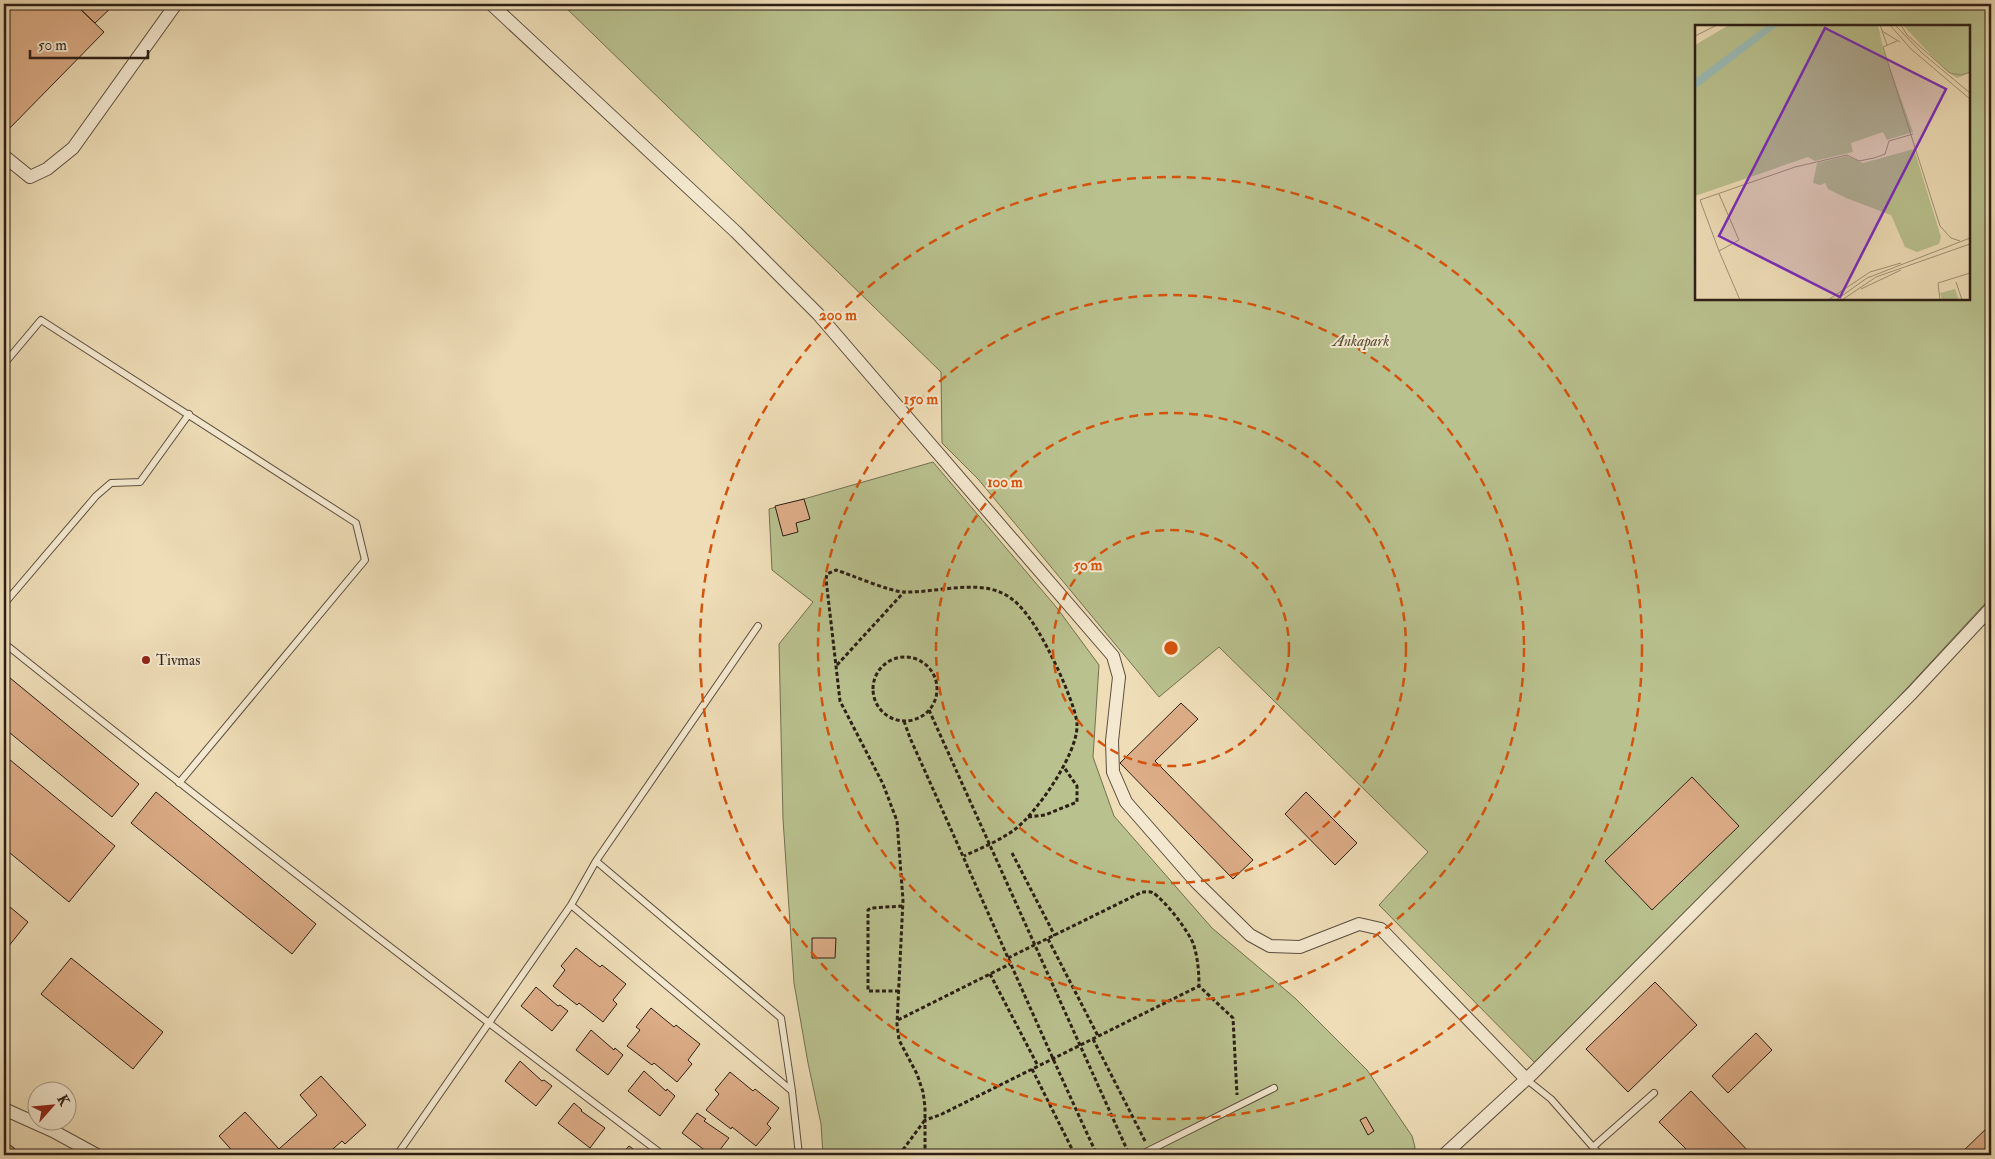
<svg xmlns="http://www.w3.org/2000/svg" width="1995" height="1159" viewBox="0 0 1995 1159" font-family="'IM FELL Double Pica',serif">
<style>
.green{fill:#b9c18e;stroke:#727052;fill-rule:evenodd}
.building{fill:#ddad88;stroke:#2c1f15}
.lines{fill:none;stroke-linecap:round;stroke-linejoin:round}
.service-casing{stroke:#5c4e3e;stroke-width:8}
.minor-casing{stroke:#5c4e3e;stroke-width:14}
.primary-casing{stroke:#2c1f15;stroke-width:22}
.path{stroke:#2c1f15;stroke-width:3;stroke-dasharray:4 2.5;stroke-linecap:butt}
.service{stroke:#f4e9d0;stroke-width:6}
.minor{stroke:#f4e9d0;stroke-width:12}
.primary{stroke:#e7be7c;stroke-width:20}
.ring{fill:none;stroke:#d5530d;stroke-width:2.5;stroke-dasharray:9 6}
.poi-dot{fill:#8f2418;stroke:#f4e9d0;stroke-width:2}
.labels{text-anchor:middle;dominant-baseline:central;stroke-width:4;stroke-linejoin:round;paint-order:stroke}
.park-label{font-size:15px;font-style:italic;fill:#565039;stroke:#f4e9d0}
.poi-label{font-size:15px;fill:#2c1f15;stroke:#f4e9d0;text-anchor:start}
.inset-road{fill:none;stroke:#a09176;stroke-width:1}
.view{fill:#7b2cbf;fill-opacity:0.15;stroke:#7b2cbf;stroke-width:2.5}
.inset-edge{fill:none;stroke:#2c1f15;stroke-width:2.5}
.centre{fill:#d5530d;stroke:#f4e9d0;stroke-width:2.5}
.ring-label{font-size:15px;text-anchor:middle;font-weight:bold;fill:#d5530d;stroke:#f4e9d0;stroke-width:4;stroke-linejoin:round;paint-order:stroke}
</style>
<rect width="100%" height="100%" fill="#eeddb7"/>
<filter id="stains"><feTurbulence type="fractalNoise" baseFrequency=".004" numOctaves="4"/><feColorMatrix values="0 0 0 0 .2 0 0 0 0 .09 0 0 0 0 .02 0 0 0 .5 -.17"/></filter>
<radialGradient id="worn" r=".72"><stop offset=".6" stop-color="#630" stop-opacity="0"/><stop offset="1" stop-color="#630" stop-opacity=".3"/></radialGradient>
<path class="green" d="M562,4H1991V597L1721,890L1543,1071L1379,905L1428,852L1219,647L1159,697L978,479L942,443L941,372ZM1696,26H1969V299H1696Z
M933,462L1057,608L1099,665L1093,757L1114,816L1212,928L1295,998L1367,1070L1412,1136L1415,1147L1412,1155H823L821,1124L808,1063L794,983L783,819L779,644L813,602L772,570L769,509Z"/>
<path class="building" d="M4,4H75L104,32L4,134Z
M75,4H115L95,23Z
M4,199L9,203L4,209Z
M804,499L810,519L796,523L798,532L783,536L775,506Z
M4,673L139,784L112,817L4,728Z
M1181,703L1198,719L1155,761L1253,860L1233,879L1120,763Z
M4,755L115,846L69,902L4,848Z
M1692,777L1739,826L1652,910L1605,861Z
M156,792L316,924L292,954L131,823Z
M1306,792L1357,843L1335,865L1285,814Z
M4,902L28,922L4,952Z
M812,938H836L835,958H812Z
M576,948L600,967L602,965L626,984L613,1000L617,1004L603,1022L579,1003L577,1005L553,986L565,970L561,966Z
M71,958L163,1032L133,1069L41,994Z
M1655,982L1697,1025L1628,1092L1586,1049Z
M536,987L558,1006L560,1005L568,1011L552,1031L521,1006Z
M651,1008L674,1027L676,1025L700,1044L688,1060L692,1064L677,1082L654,1063L652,1065L627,1046L640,1030L636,1027Z
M591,1030L614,1050L615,1048L623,1055L608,1075L576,1050Z
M1756,1033L1772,1050L1728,1093L1712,1076Z
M520,1061L542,1081L544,1080L552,1086L536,1106L505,1081Z
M644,1071L666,1091L667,1089L675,1096L660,1116L628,1091Z
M730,1072L753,1091L755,1089L779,1108L767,1124L771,1128L756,1146L732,1127L731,1129L706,1110L719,1094L715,1090Z
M321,1076L366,1125L345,1144L342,1141L326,1155H236L219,1136L245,1112L279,1149L317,1115L300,1095Z
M1691,1091L1752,1155H1692L1659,1122Z
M574,1103L582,1110L581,1111L605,1128L590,1148L558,1123Z
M697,1113L706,1119L704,1121L729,1138L716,1155H711L682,1133Z
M1366,1117L1374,1131L1368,1135L1360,1120Z
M1991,1124V1155H1959Z
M629,1146L637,1152L636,1154L637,1155H621Z"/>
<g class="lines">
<g class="service-casing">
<path id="service" d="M4,364L41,320L356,523L365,560L179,783
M4,604L96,496L111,483L140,482L189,414
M4,643C221,817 441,988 663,1155
M596,861L781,1018L792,1091L799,1155
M571,905L792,1091
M1526,1079L1551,1099L1600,1155
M1593,1147L1654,1093
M397,1155L571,905L596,861L758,626
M1140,1155L1274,1088"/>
</g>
<g class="minor-casing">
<path id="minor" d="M491,4L736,232L818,314L1113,656L1119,677L1112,741L1113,772L1126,802L1196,882L1250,935L1270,946L1300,947L1359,924L1381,929L1526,1079
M4,156L30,177L47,169L73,148L176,4
M4,1109L53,1131L97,1155
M1444,1155L1533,1073L1912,693L1991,608"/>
</g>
<g class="primary-casing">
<path id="primary" d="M4,1154L6,1155"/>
</g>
<path class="path" d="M873 689a32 32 0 1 1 64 0a32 32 0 1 1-64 0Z
M837,665L904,592
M929,710L1129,1154
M904,721L910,738C973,877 1033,1017 1097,1155
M1028,817L1045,815L1077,802V786L1063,766
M1012,853L1055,936
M1048,939L1098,1036
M1008,958L1142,892C1145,892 1150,891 1153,893C1164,899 1191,934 1194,946C1198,959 1199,973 1199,986
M990,974L1038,1066
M899,991H868V910L871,908L903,906
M898,1020L1010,964
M1093,1039L1145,1141
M1032,1069L1075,1155
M899,1155L925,1120V1107L923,1092L917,1074L899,1040L897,1024L903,900L897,821L883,784L840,701L826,579L827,574L836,570C852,575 890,592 905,592C933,593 975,580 1002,593C1023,602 1039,632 1049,651C1057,666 1077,710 1077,725C1078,753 1037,813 1014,830C999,841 981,848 964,856
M925,1155V1120L940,1115L1199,986L1233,1018L1237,1095"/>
<use href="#service" class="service"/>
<use href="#minor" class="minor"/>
<use href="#primary" class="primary"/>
</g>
<g class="ring">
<circle cx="1171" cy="648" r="118"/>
<circle cx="1171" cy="648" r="235"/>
<circle cx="1171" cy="648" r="353"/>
<circle cx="1171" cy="648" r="471"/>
</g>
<circle class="poi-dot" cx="146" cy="660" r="5"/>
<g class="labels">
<g class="park-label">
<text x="1361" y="341">Ankapark</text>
</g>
<g class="poi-label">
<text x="156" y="660">Tivmas</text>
</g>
</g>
<g transform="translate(1695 25)">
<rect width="275" height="275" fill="#eeddb7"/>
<path d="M34,0H183L189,27L218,107L192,115L188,107L156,118L158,127L120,136L113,132L0,171V20ZM208,0H275V48L262,53L251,46ZM219,124L246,212L244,219L222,227L210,222L196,190L151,173L133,164L130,158L125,160L118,158L122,138L152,131L168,138ZM260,264L264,275H247L245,268Z" fill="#b9c18e"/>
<path d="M72,0H84L0,64V54Z" fill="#9bbbb5"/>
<path class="inset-road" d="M185,0L192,20M195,0L216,24L275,74M200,0L227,28L275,68M206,0L212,10L255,48L266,50L275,47M187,6L205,17M0,11L22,0M202,16L188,22L245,201L256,213L265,216M24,169L44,215L24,226L45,275M24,226L5,175L100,142L152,130L164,136L179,133L190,129L194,116L218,109M261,257L267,275M166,264L206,245M133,275L175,247L206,238M141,275L172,253L275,213M147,275L181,252L275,219M245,275L243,258L275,248"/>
<path class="view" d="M130,3L251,64L145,272L24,211Z"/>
<rect width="275" height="275" class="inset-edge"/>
</g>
<circle cx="1171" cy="648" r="8" class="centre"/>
<g class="ring-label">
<text x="838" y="320">200 m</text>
<text x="921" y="404">150 m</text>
<text x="1005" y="487">100 m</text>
<text x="1088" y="570">50 m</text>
</g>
<rect width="1995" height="1159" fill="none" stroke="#eeddb7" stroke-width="20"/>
<rect x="5" y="5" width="1985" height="1149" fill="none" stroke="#2c1f15" stroke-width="2.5"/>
<rect x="10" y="10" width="1975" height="1139" fill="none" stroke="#2c1f15"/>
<g transform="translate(52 1106) rotate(63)"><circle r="24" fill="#f4e9d0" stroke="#a49885"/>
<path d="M0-4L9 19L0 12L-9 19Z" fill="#8f2418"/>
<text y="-8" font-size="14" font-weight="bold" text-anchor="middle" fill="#2c1f15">K</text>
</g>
<path d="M30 50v8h118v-8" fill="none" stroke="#2c1f15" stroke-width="2.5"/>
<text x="38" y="50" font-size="15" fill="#2c1f15" stroke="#f4e9d0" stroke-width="4" paint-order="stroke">50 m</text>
<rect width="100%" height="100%" filter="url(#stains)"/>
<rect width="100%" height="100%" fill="url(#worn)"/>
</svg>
